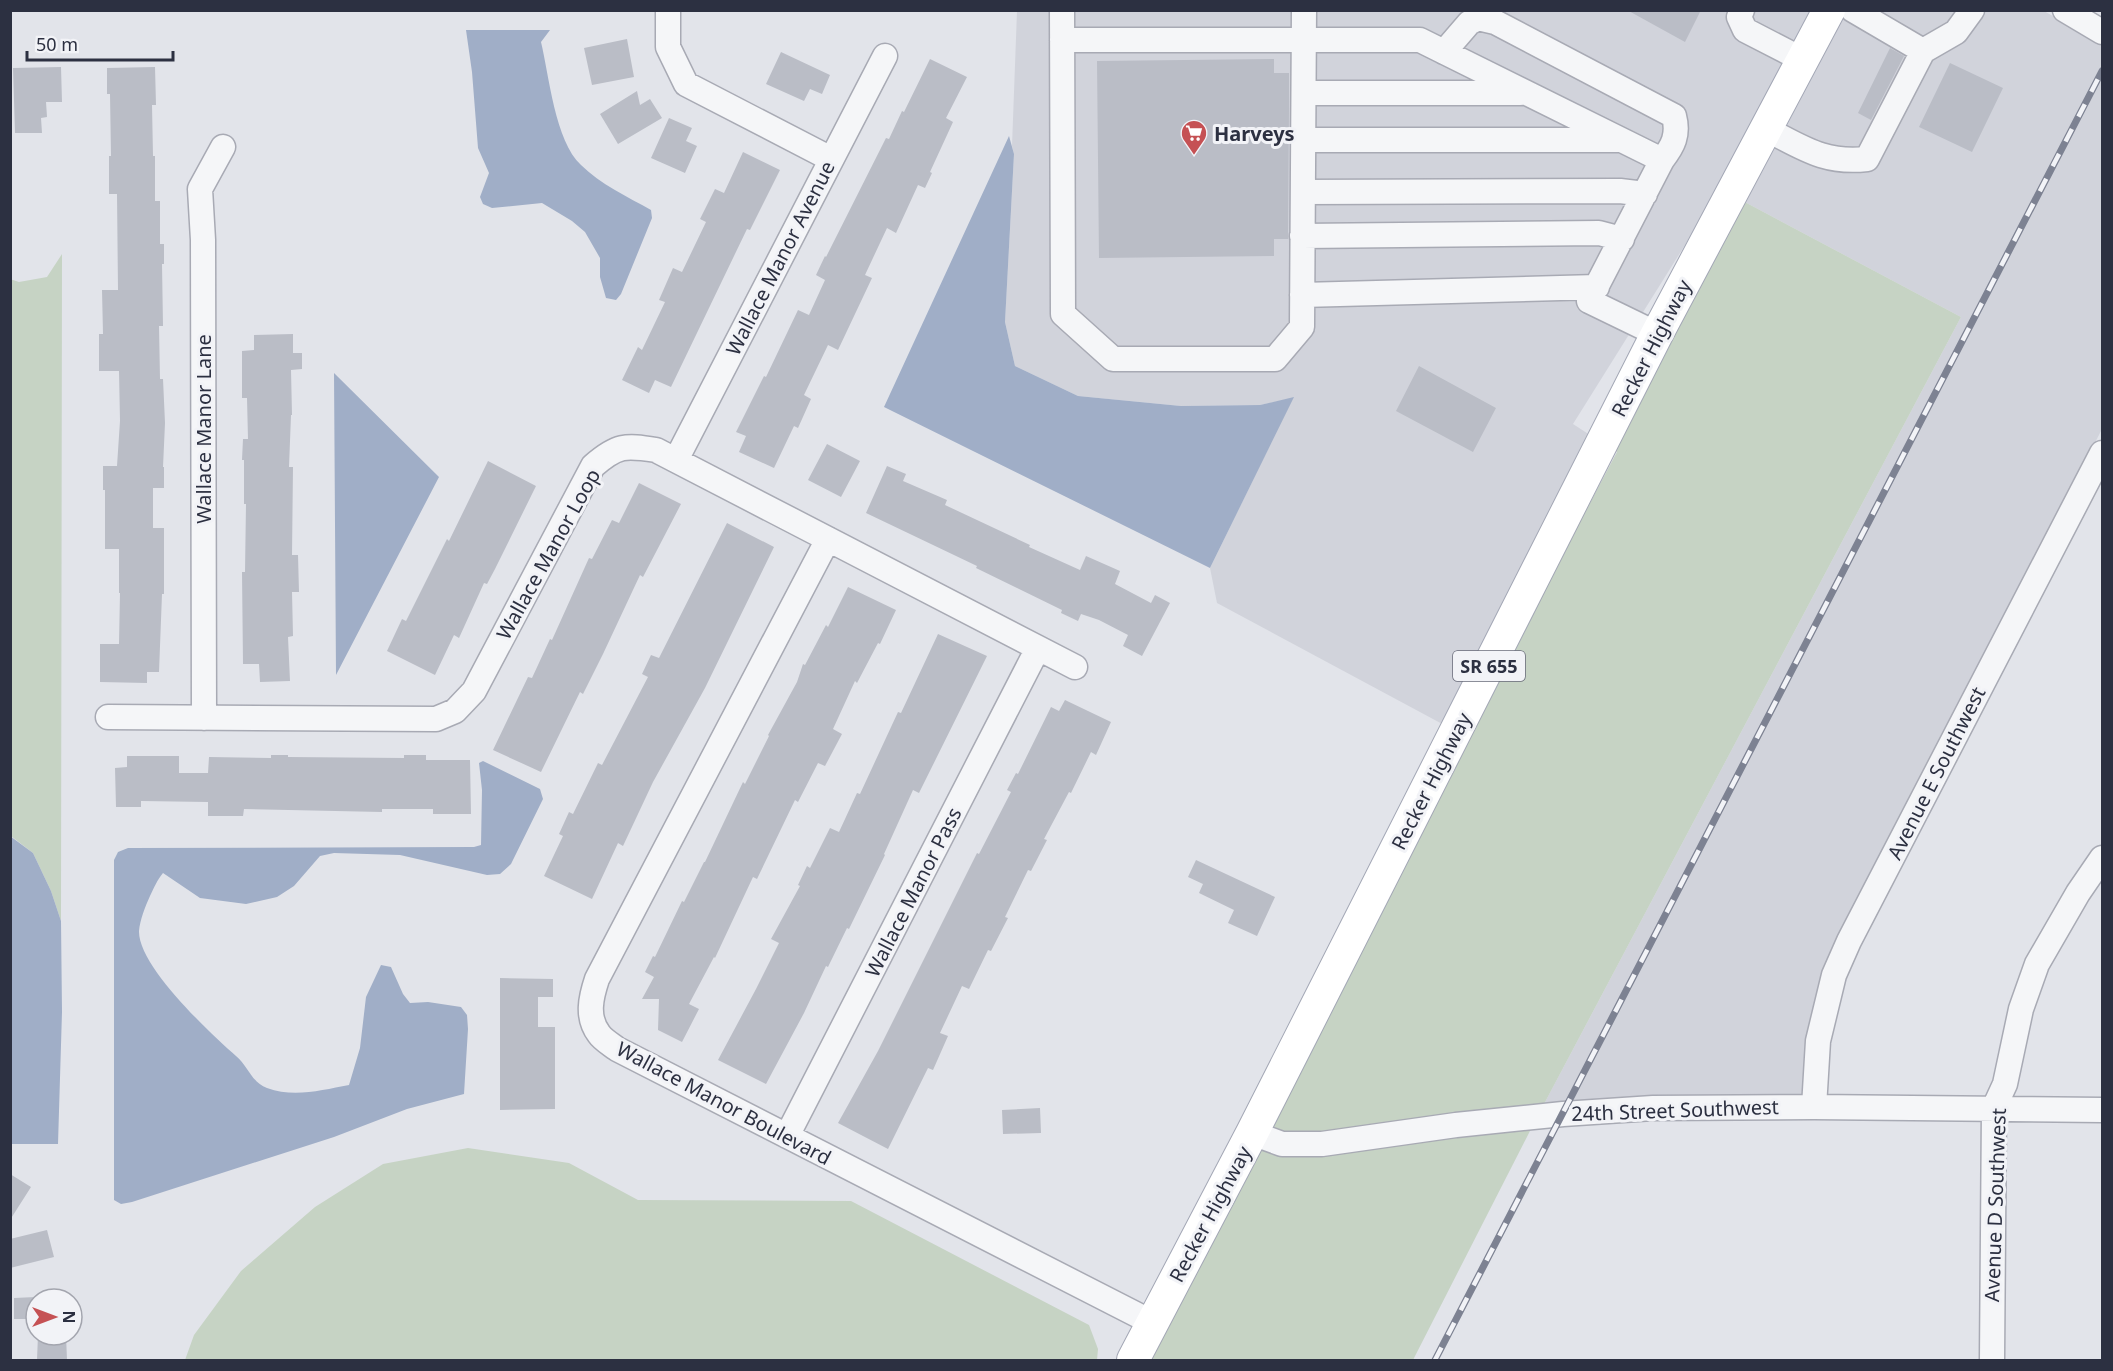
<svg xmlns="http://www.w3.org/2000/svg" width="2113" height="1371" viewBox="0 0 2113 1371" font-family="'Noto Sans',sans-serif">
<style>
.built{fill:#d1d3db}
.green{fill:#c6d3c4}
.water{fill:#a0aec7}
.building{fill:#babdc6}
.lines{fill:none;stroke-linecap:round;stroke-linejoin:round}
.minor-casing{stroke:#a8aab4;stroke-width:27}
.major-casing{stroke:#a3a7b5;stroke-width:34}
.minor{stroke:#f5f6f8;stroke-width:24}
.major{stroke:#fff;stroke-width:32}
.rail-casing{stroke:#7d8292;stroke-width:7}
.rail{stroke:#f2f3f7;stroke-width:4.5;stroke-dasharray:14;stroke-linecap:butt}
.labels{text-anchor:middle;dominant-baseline:central;stroke-width:6;stroke-linejoin:round;paint-order:stroke}
.shield{fill:#f2f3f7;stroke:#676a78;stroke-width:1.5}
.shield-label{font-size:18px;font-weight:bold;fill:#2c3041}
.poi-label{font-size:20px;font-weight:bold;fill:#2c3041;stroke:#f2f3f7;text-anchor:start}
.street-label{font-size:20px;fill:#2c3041;stroke:#f2f3f7}
</style>
<rect width="100%" height="100%" fill="#e2e4ea"/>
<path class="built" d="M1017,11H1817L1720,189L1573,424L1593,437L1446,726L1217,603L1210,568L1293,398L1260,405L1181,406L1078,396L1015,366L1005,322L1014,154L1012,146Z
M1842,11H2044L2102,44V429L1824,971L1806,1041L1804,1097L1543,1106L1961,317L1741,200Z"/>
<path class="green" d="M1741,200L1961,317L1543,1106L1321,1134H1284L1267,1128L1466,737L1617,452L1612,448Z
M62,254L61,921L51,891L33,853L11,836L10,279L19,282L47,277Z
M1532,1127L1413,1360H1146L1257,1146Z
M468,1148L569,1163L638,1200L851,1201L1089,1325L1098,1349L1097,1360H185L194,1335L241,1271L315,1207L383,1164Z"/>
<path class="water" d="M466,30H550L541,42C549,75 555,141 581,165C600,184 628,197 651,210L652,218L621,294L616,300L606,298L600,277V258L585,232L572,221L542,203L492,208L483,204L480,197L489,173L478,148L472,72Z
M1009,136L1014,154L1005,322L1015,366L1078,396L1181,406L1260,405L1294,397L1210,568L884,407Z
M334,373L439,477L336,675Z
M483,761L540,789L543,799L511,864L500,874L487,875L400,855L334,853L320,856L294,886L277,897L246,904L200,898L163,873C157,880 154,888 150,896C145,907 140,920 139,931C138,966 211,1034 236,1056C248,1066 252,1083 267,1088C294,1098 322,1090 349,1085L360,1048L366,997L381,965L391,967L403,994L410,1003L428,1002L461,1007L467,1015L468,1029L464,1094L407,1109L334,1137L132,1202L121,1204L114,1200V860L118,852L128,848L474,847L481,845L482,790L479,763Z
M10,836L33,853L51,891L61,921L62,1012L58,1144H11Z"/>
<path class="building" d="M1627,10H1701L1685,42Z
M627,39L634,77L592,85L584,48Z
M1890,48L1904,56L1871,120L1858,113Z
M781,52L830,75L822,94L810,89L804,101L766,84Z
M930,59L967,77L946,118L953,122L930,172L932,173L925,188L918,185L896,233L887,228L865,275L872,278L838,350L828,345L804,395L811,399L798,428L794,426L774,468L739,452L746,436L736,432L764,376L766,377L798,310L809,315L825,280L816,275L825,256L826,257L886,138L889,139L902,111L904,112Z
M1274,59V73H1289V110L1288,239H1274V256L1099,258L1097,61Z
M1950,63L2003,88L1972,152L1919,127Z
M61,67L62,102H46L47,117L41,118L42,133H15L13,68Z
M155,67L156,105H152L153,156H155V201H160V244H164V264H162L163,326H159L160,379H163L165,423L163,467H164V488H153V528H164V594H162L159,672H147V683L100,682V644H119L120,593H119V549H105V490H103V466H117L120,421L119,371H99V334H103L102,290H118L117,194H109V156H111L110,94H107V68Z
M637,91L640,105L650,99L662,118L618,144L600,114Z
M669,118L692,128L686,141L697,146L685,173L651,158Z
M743,152L780,170L750,230L747,229L671,387L655,380L649,393L622,380L638,347L642,350L665,302L659,300L673,268L682,272L706,222L700,219L715,189L724,193Z
M293,334V353H302V369L291,370L292,415H291L289,467H293L292,555H298L299,592H292L293,636L288,637L290,681L260,682L259,664H243L242,572H245L246,504H244V460H242L243,439H248L247,398H242V351L254,350V335Z
M1419,366L1496,408L1473,452L1396,411Z
M827,444L860,461L841,497L808,480Z
M488,461L536,486L495,569L487,584L484,583L459,638L454,635L435,675L387,651L402,619L406,621L447,539L449,541Z
M887,466L906,474L903,481L947,500L945,505L1030,545L1029,547L1080,570L1086,556L1120,571L1115,584L1151,603L1155,595L1170,603L1142,656L1123,646L1128,635L1099,620L1081,614L1078,621L1061,613L1062,610L976,568L977,566L866,513Z
M639,483L681,504L643,577L640,575L603,654L583,694L580,692L541,772L493,750L528,677L532,678L550,639L552,640L589,558L592,559L612,520L619,523Z
M727,523L774,547L705,688L653,782L623,846L618,843L592,899L544,876L563,836L559,834L569,812L573,814L598,763L602,765L648,677L642,674L651,655L659,658Z
M848,587L896,610L880,644L878,643L857,683L855,681L833,729L842,734L825,766L818,763L798,802L795,800L757,879L753,877L715,958L714,957L689,1004L699,1009L682,1042L658,1030L659,999H642L654,977L645,972L653,956L655,957L682,901L684,902L704,862H705L743,782L745,784L769,736L768,735L797,682L803,664L805,665L826,625L828,627Z
M938,634L987,656L919,793L913,790L884,854L885,855L849,929L847,928L828,967L826,966L804,1013L766,1084L718,1060L756,989L779,943L771,939L800,886L798,885L807,866L810,868L830,828L839,832L857,793L860,794L898,712L901,713Z
M1065,700L1111,722L1096,755L1091,752L1071,793L1069,792L1044,839L1047,840L1031,871L1028,870L1005,917L1008,918L991,951L988,950L969,989L962,986L940,1033L948,1036L933,1070L928,1068L888,1149L838,1123L878,1051L977,853L979,854L1011,792L1007,790L1016,773L1018,774L1051,707L1059,711Z
M271,755H288V757L404,758V755H426V760H470L471,814H433V809H382V812L244,809L243,816H208V802L141,801V807H116L115,768L127,767V756H179V773H208L209,757L271,758Z
M1196,860L1275,897L1257,936L1228,923L1234,910L1199,893L1203,884L1188,877Z
M500,978L553,979V997H538V1027H555V1109L500,1110Z
M1040,1108L1041,1133L1003,1134L1002,1110Z
M10,1174L31,1187L10,1220Z
M47,1230L54,1257L10,1268V1239Z
M36,1297V1319H14V1298Z
M38,1335H66L67,1360H37Z"/>
<g class="lines">
<g class="minor-casing">
<path id="minor" d="M668,10V47L686,84L831,159
M1062,10L1063,314L1113,359H1275L1302,327L1304,10
M1742,10L1739,17L1745,30L1803,60
M1853,10L1923,51
M2065,10L2102,32
M1062,40H1420L1662,160L1589,301L1657,334
M1444,52L1469,23L1478,18L1495,22L1674,116C1679,135 1673,146 1662,160
M1304,93H1520
M1766,129C1802,147 1824,164 1867,159L1923,51L1956,32L1972,10
M1303,140H1616
M1303,192L1620,191L1645,194
M1302,236L1599,233L1622,239
M1302,295L1597,287
M676,460L885,56
M828,539L597,979C591,997 586,1017 599,1034C603,1040 612,1045 617,1049L1153,1323
M108,717L436,719L455,711L474,691L593,466C617,445 625,445 656,450L1075,667
M204,718L203,240L200,189L223,147
M1814,1107L1818,1041L1834,975L1849,941L2102,453
M1252,1133L1282,1144H1322L1456,1125L1563,1114L1653,1108L1814,1107L2102,1110
M787,1136L1038,648
M1992,1360L1994,1108L2005,1084L2021,1009L2037,964L2078,893L2102,858"/>
</g>
<g class="major-casing">
<path id="major" d="M1133,1360L1252,1133L1657,334L1829,10"/>
</g>
<use href="#minor" class="minor"/>
<use href="#major" class="major"/>
<g class="rail-casing">
<path id="rail" d="M1435,1360L2102,71"/>
</g>
<use href="#rail" class="rail"/>
</g>
<defs>
<g id="supermarket-pin" transform="scale(1.35)"><path d="M0 17L-7.5 6A9.5 9.5 0 1 1 7.5 6Z" fill="#c55154" stroke="#f2f3f7"/><path d="M-6-5.5h2.5l.6 2H6L4.5 2H-2.5L-4.4-4H-6ZM-1.5 3.2a1.3 1.3 0 1 0 .1 0ZM3 3.2a1.3 1.3 0 1 0 .1 0Z" fill="#fff"/></g>
</defs>
<g fill-rule="evenodd">
<use href="#supermarket-pin" x="1194" y="133"/>
</g>
<g class="labels">
<rect class="shield" x="1453" y="651" width="72" height="30" rx="4.5"/>
<g class="shield-label">
<text x="1489" y="666">SR 655</text>
</g>
<g class="poi-label">
<text x="1214" y="133">Harveys</text>
</g>
<g class="street-label">
<text transform="translate(780 258) rotate(-63)">Wallace Manor Avenue</text>
<text transform="translate(1651 348) rotate(-63)">Recker Highway</text>
<text transform="translate(203 429) rotate(-90)">Wallace Manor Lane</text>
<text transform="translate(548 554) rotate(-61)">Wallace Manor Loop</text>
<text transform="translate(1936 773) rotate(-63)">Avenue E Southwest</text>
<text transform="translate(1431 781) rotate(-63)">Recker Highway</text>
<text transform="translate(913 892) rotate(-63)">Wallace Manor Pass</text>
<text transform="translate(724 1103) rotate(28)">Wallace Manor Boulevard</text>
<text transform="translate(1675 1110) rotate(-2)">24th Street Southwest</text>
<text transform="translate(1995 1205) rotate(-88)">Avenue D Southwest</text>
<text transform="translate(1210 1214) rotate(-62)">Recker Highway</text>
</g>
</g>
<rect width="2113" height="1371" fill="none" stroke="#2c3041" stroke-width="24"/>
<g transform="translate(54 1317) rotate(90)"><circle r="28" fill="#f2f3f7" stroke="#a3a5ae" stroke-width="1.5"/>
<path d="M0-4.5L10 22L0 15L-10 22Z" fill="#c55154"/>
<text y="-9" font-size="16" font-weight="bold" text-anchor="middle" fill="#2c3041">N</text>
</g>
<path d="M27 51v9h146v-9" fill="none" stroke="#2c3041" stroke-width="3"/>
<text x="36" y="51" font-size="18" fill="#2c3041" stroke="#f2f3f7" stroke-width="4.5" paint-order="stroke">50 m</text>
</svg>
